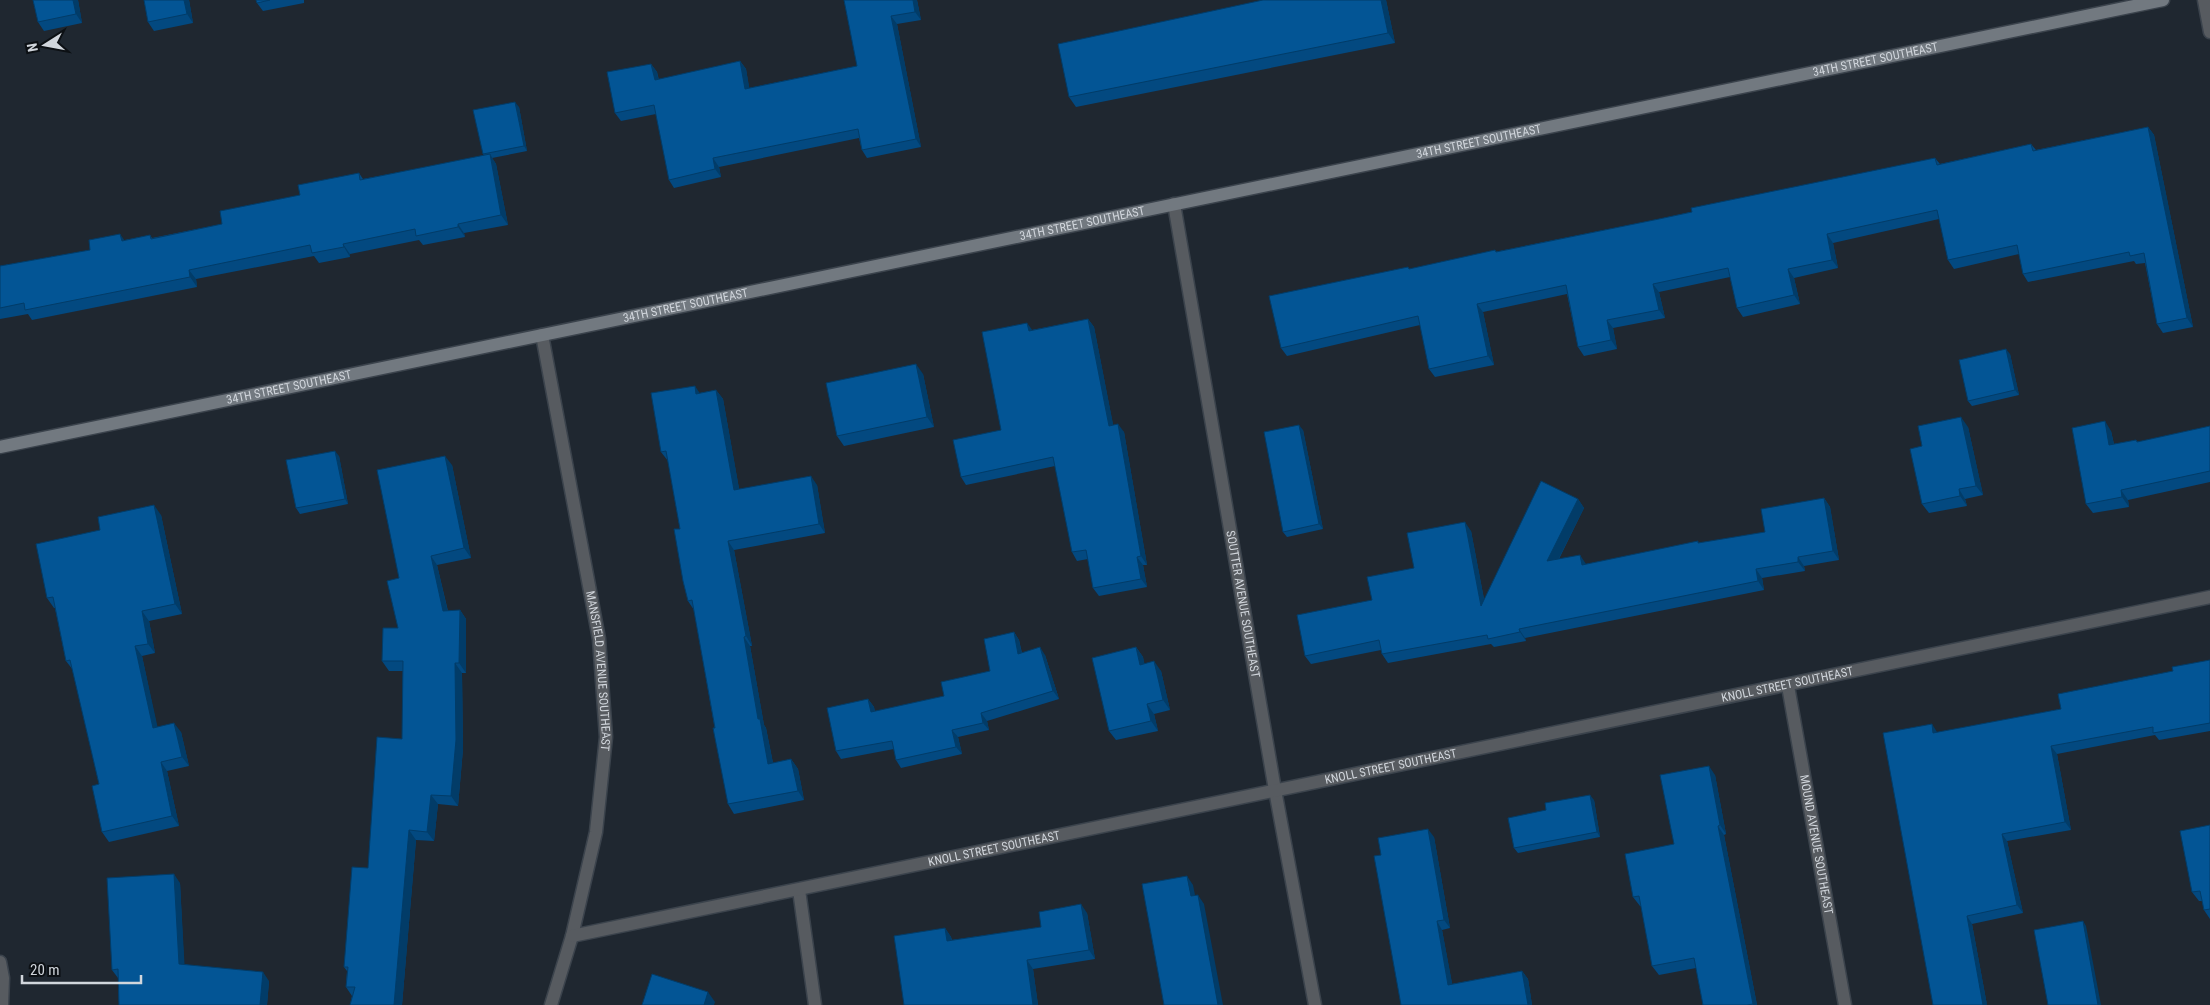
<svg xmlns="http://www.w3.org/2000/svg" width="2210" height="1005" viewBox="0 0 2210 1005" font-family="'Roboto Condensed',sans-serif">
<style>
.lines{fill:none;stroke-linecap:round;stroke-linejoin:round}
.street-casing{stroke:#3b434c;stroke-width:15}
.secondary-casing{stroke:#3b434c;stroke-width:15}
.street{stroke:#575b60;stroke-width:12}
.secondary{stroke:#727980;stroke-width:12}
.wall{fill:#034980}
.shaded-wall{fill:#023c68}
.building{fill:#035595;stroke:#023c68}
.labels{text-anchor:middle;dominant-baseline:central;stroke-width:5;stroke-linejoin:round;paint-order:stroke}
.street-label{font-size:12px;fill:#d1d6dc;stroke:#0c1014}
</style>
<rect width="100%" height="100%" fill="#1f2730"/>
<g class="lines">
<g class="street-casing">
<g id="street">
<path d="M2204,0L2210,32"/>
<path id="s1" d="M1174,204L1275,790L1315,1005"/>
<path id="s2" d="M542,335L599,639L606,737L596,832L572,936L551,1005"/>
<path id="s3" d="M1788,686L1845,1005"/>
<path d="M799,890L815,1005"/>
<path id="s4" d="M572,936L2210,597"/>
<path d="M0,962L3,978L2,1005"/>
</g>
</g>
<g class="secondary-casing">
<g id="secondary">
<path id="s5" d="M0,447L2163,0"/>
</g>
</g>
<use href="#street" class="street"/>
<use href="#secondary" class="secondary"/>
</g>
<path class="wall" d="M33,0H78L82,23L44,31L38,22Z
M144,0H189L193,23L154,31L148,22Z
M256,0H304V3L263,11L257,3Z
M844,0H917L921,20L897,24L921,147L867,158L862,150L859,138L719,167L721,177L674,188L669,180L656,114L621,121L615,113L651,64L657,72L659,80L740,61L746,69L749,88L857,66Z
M1263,0H1386L1395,43L1076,107L1069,97Z
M519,107L527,151L492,158L496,164L508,225L464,233L465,237L423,245L419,240L350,254V257L319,263L314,256L196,279L197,287L32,320L28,314L0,319V266L90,250L125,240L150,235L152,238L222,224L359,173L363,179L484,156L483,154Z
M2148,127L2154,135L2193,327L2163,333L2157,324L2145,263L2136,264L2134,261L2028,282L2023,274L2019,254L1954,269L1948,260L1939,219L1833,243L1838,268L1794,278L1800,304L1743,317L1737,308L1730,277L1659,292L1665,318L1613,328L1617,349L1584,356L1578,347L1567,294L1483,312L1494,365L1435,377L1429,369L1420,325L1287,356L1281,348L1410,269L1659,219L1935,158L1940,164L2031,144L2036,150Z
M1088,319L1094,327L1113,425L1124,432L1147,565H1143L1147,587L1099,596L1093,588L1088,559L1077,561L1072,552L1055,466L966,485L961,477L1001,430L1032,330Z
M2010,354L2019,395L1972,406L1968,401Z
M923,374L934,427L844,446L837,436Z
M716,390L723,399L739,489L817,485L825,533L734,550L752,646H750L764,725L766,728L773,763L791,759L798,769L804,800L734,814L728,804L694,610L688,601L680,529L668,461L661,452L700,393Z
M2210,426V482L2128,500L2129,507L2093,513L2086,504L2111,431L2114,444L2136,440L2138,442Z
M1968,427L1983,495L1965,499L1967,506L1929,513L1922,504V446Z
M1303,430L1323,529L1287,537L1283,532Z
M339,456L348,504L300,514L296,508Z
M452,465L471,558L437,565L448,611L460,610L466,619V673H462L463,749L458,806L438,804L434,841L416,840L402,1005H350L352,996L346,987L347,971L344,967L368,868L402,739L403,671H389L382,661L398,628L399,578Z
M1824,498L1830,507L1839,560L1804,566L1805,571L1762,578L1764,590L1525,638L1526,641L1494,647L1491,644L1388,663L1382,654L1381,650L1311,664L1305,656L1372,600L1414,568L1471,531L1484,599L1578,499L1584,508L1559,559L1586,564L1765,532Z
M161,515L182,614L149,621L155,653L142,656L157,727L181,732L189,766L167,771L179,826L109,842L102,832L99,784L73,670L66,661L55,608H54L47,598L100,530Z
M1014,632L1019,640L1022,653L1045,655L1059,699L987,721L989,730L958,737L962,754L901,768L896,760L894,749L841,759L836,751L868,699L874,707L875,712L944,696L990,671Z
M1136,647L1143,657L1144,664L1161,671L1170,710L1154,714L1158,731L1116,740L1109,731Z
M2210,660V731L2159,740L2155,735L2057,754L2071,830L2007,841L2023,913L1972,924L1987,1005L1883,733L1937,732V733L2061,709L2173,671Z
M1715,775L1726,834L1724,835L1757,1005H1703L1696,968L1659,975L1652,966L1641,906H1640L1633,897L1674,844Z
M1594,800L1600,837L1518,853L1514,848Z
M2210,825V919L2204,910L2202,901H2199L2192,892Z
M1434,837L1450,928L1442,930L1452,984L1522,971L1528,979L1532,1005H1401L1381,855Z
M180,883L184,964L269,981L267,1005H119L118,978L112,970Z
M1087,913L1095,959L1033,969L1038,1005H904L945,928L951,937L952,940L1041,927Z"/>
<path class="shaded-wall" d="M73,0H78L82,23L76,14Z
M184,0H189L193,23L187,14Z
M913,0H917L921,20L915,12Z
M1381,0H1386L1395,43L1388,33Z
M891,16L897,24L921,147L916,139Z
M740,61L746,69L751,97L745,89Z
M651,64L657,72L660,89L655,80Z
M515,102L519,107L527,151L524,146Z
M2148,127L2154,135L2193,327L2187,318Z
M490,154L496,164L508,225L501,215Z
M713,158L719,167L721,177L715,169Z
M458,224L464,233L465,237L458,227Z
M120,234L127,244L122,241Z
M1827,234L1833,243L1838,268L1832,260Z
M343,244L350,254V257L344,247Z
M1788,269L1794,278L1800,304L1794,295Z
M189,270L196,279L197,287L190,277Z
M1653,284L1659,292L1665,318L1659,310Z
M1477,304L1483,312L1494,365L1488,356Z
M1088,319L1094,327L1115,434L1109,426Z
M1607,320L1613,328L1617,349L1611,340Z
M1027,323L1033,331H1029Z
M2006,349L2010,354L2019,395L2015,390Z
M916,364L923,374L934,427L927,417Z
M695,386L701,395L696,394Z
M716,390L723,399L741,499L734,490Z
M1961,417L1968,427L1983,495L1976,486Z
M2105,421L2111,431L2116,455L2109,445Z
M1118,424L1124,432L1147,565L1141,556Z
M1299,425L1303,430L1323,529L1319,524Z
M335,451L339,456L348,504L345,499Z
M445,456L452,465L471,558L464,548Z
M811,476L817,485L825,533L819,524Z
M1959,489L1965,499L1967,506L1960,496Z
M2121,490L2128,500L2129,507L2122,497Z
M1824,498L1830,507L1839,560L1833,551Z
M1578,499L1584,508L1553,570L1547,561Z
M154,505L161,515L182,614L175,604Z
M1465,522L1471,531L1487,615L1481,606Z
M728,541L734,550L752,646L746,636Z
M1580,555L1586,564L1588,574L1582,565Z
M431,556L437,565L450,621L443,611Z
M1137,557L1143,565L1147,587L1141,579Z
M1798,557L1804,566L1805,571L1798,562Z
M1756,569L1762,578L1764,590L1758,581Z
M460,610L466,619V673L459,663Z
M142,611L149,621L155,653L148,644Z
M1519,629L1525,638L1526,641L1520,632Z
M1014,632L1019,640L1023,661L1018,654Z
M744,637L750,646L764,725L766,728L775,773L768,764L758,719Z
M135,646L142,656L160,738L153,728Z
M1040,647L1045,655L1059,699L1053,691Z
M1136,647L1143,657L1147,674L1140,665Z
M1154,661L1161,671L1170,710L1163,700Z
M455,663L462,673L463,749L458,806L451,796Z
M868,699L874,707L876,720L871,712Z
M1147,704L1154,714L1158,731L1151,721Z
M981,713L987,721L989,730L983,723Z
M174,723L181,732L189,766L182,757Z
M1932,724L1937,732L1939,741L1933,733Z
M952,730L958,737L962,754L956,747Z
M2051,746L2057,754L2071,830L2065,822Z
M791,759L798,769L804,800L798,791Z
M161,762L167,771L179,826L172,816Z
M1709,766L1715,775L1726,834L1720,825Z
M431,795L438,804L434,841L427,832Z
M1590,795L1594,800L1600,837L1597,832Z
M1718,826L1724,835L1757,1005H1753V1004Z
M1428,829L1434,837L1450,928L1444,920Z
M409,830L416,840L402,1005H394Z
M2002,834L2007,841L2023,913L2017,905Z
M174,874L180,883L185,973L179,964Z
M1187,876L1193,885L1197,905L1191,896Z
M1198,895L1204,904L1223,1005H1218Z
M1081,904L1087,913L1095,959L1089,950Z
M1967,916L1972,924L1987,1005H1983Z
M1437,921L1442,930L1454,993L1448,985Z
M2083,921L2086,926L2101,1005H2098Z
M945,928L951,937L953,950L947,941Z
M1027,960L1033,969L1038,1005H1033Z
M1522,971L1528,979L1532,1005H1528Z
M263,972L269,981L267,1005H260Z
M708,992L715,1002L714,1005H704Z"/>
<path class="building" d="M33,0H73L76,14L38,22Z
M144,0H184L187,14L148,22Z
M256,0H270L257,3Z
M844,0H913L915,12L891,16L916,139L862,150L858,129L713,158L715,169L669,180L654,105L615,113L607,72L651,64L655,80L740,61L745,89L857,66Z
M1263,0H1381L1388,33L1069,97L1058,44Z
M515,102L524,146L483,154L473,110Z
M2148,127L2187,318L2157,324L2144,253L2130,256L2129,252L2023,274L2017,245L1948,260L1937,210L1827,234L1832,260L1788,269L1794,295L1737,308L1728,268L1653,284L1659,310L1607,320L1611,340L1578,347L1566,285L1477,304L1488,356L1429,369L1418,316L1281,348L1269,296L1408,267L1409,269L1495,250L1496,252L1659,219L1692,212L1691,208L1935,158L1937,165L2031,144L2033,151Z
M490,154L501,215L458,224V227L416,236L415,229L343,244L344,247L312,253L310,245L189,270L190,277L25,310L24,303L0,308V266L90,250L89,240L120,234L122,241L150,235L151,239L222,224L220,211L300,195L298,185L359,173L360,180Z
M1088,319L1109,426L1118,424L1141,556L1137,557L1141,579L1093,588L1086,550L1072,552L1053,457L961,477L953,440L1001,430L982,332L1027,323L1029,331Z
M2006,349L2015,390L1968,401L1959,360Z
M916,364L927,417L837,436L826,383Z
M695,386L696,394L716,390L734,490L811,476L819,524L728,541L746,636L744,637L758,719H760L768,764L791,759L798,791L728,804L713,728H715L692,600L688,601L683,581L674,529H680L666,451L661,452L651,393Z
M1961,417L1976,486L1959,489L1960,496L1922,504L1910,449L1922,446L1918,426Z
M2105,421L2109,445L2136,440L2137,442L2210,426V471L2121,490L2122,497L2086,504L2072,428Z
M1299,425L1319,524L1283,532L1264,432Z
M335,451L345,499L296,508L286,460Z
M445,456L464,548L431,556L443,611L460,610L459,663H455L456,740L451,796L431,795L427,832L409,830L394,1005H350L355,987H346L348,967H344L352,867L368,868L377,737L402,739L403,661H382L383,628H398L387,581L399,578L377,470Z
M1541,481L1578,499L1547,561L1580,555L1582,565L1698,541V543L1765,532L1761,509L1824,498L1833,551L1798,557V562L1756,569L1758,581L1519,629L1520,632L1488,639L1487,635L1382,654L1379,640L1305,656L1297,615L1372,600L1367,577L1414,568L1407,533L1465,522L1481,606Z
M154,505L175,604L142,611L148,644L135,646L153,728L174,723L182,757L161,762L172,816L102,832L92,786L99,784L70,660L66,661L53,597L47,598L36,544L100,530L98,517Z
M1014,632L1018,654L1040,647L1053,691L981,713L983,723L952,730L956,747L896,760L892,741L836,751L827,708L868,699L871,712L944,696L941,682L990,671L984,639Z
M1136,647L1140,665L1154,661L1163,700L1147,704L1151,721L1109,731L1092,658Z
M2210,660V723L2153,733V727L2051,746L2065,822L2002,834L2017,905L1967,916L1983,1005H1933L1883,733L1932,724L1933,733L2061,709L2058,694L2173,671L2172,667Z
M1709,766L1720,825L1718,826L1753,1004L1747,1005H1703L1694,958L1652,966L1639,896L1633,897L1625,854L1674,844L1660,775Z
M1590,795L1597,832L1514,848L1508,818L1546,810L1545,803Z
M2210,825V909L2204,910L2200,891L2192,892L2180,831Z
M1428,829L1444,920L1437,921L1448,985L1522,971L1528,1005H1401L1374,856L1381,855L1378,838Z
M174,874L179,964L263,972L260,1005H119L118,969L112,970L107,878Z
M1187,876L1191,896L1198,895L1218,1005H1164L1142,884Z
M1081,904L1089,950L1027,960L1033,1005H904L894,936L945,928L947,941L1041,927L1039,912Z
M2083,921L2098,1005H2048L2034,930Z
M652,974L708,992L704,1005H642Z"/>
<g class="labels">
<g class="street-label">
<text stroke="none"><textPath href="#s5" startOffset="1915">34TH STREET SOUTHEAST</textPath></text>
<text stroke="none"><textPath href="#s5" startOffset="1510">34TH STREET SOUTHEAST</textPath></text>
<text stroke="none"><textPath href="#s5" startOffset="1105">34TH STREET SOUTHEAST</textPath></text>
<text stroke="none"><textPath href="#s5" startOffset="700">34TH STREET SOUTHEAST</textPath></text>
<text stroke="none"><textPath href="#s5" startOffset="295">34TH STREET SOUTHEAST</textPath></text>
<text stroke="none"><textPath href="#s1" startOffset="406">SOUTTER AVENUE SOUTHEAST</textPath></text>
<text stroke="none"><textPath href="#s2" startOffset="341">MANSFIELD AVENUE SOUTHEAST</textPath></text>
<text stroke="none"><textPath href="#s4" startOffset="1241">KNOLL STREET SOUTHEAST</textPath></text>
<text stroke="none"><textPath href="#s4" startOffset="836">KNOLL STREET SOUTHEAST</textPath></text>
<text stroke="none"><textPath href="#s3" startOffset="161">MOUND AVENUE SOUTHEAST</textPath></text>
<text stroke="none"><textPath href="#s4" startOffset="431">KNOLL STREET SOUTHEAST</textPath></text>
</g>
</g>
<g transform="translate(45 45) rotate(259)" stroke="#0c1014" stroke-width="4" paint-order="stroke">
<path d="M0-4L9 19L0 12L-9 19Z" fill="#d1d6dc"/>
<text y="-8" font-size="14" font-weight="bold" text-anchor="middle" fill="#d1d6dc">N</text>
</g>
<path d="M22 975v8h119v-8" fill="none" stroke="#d1d6dc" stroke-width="2.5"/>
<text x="30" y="975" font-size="15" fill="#d1d6dc" stroke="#0c1014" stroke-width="4" paint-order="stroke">20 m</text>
</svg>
